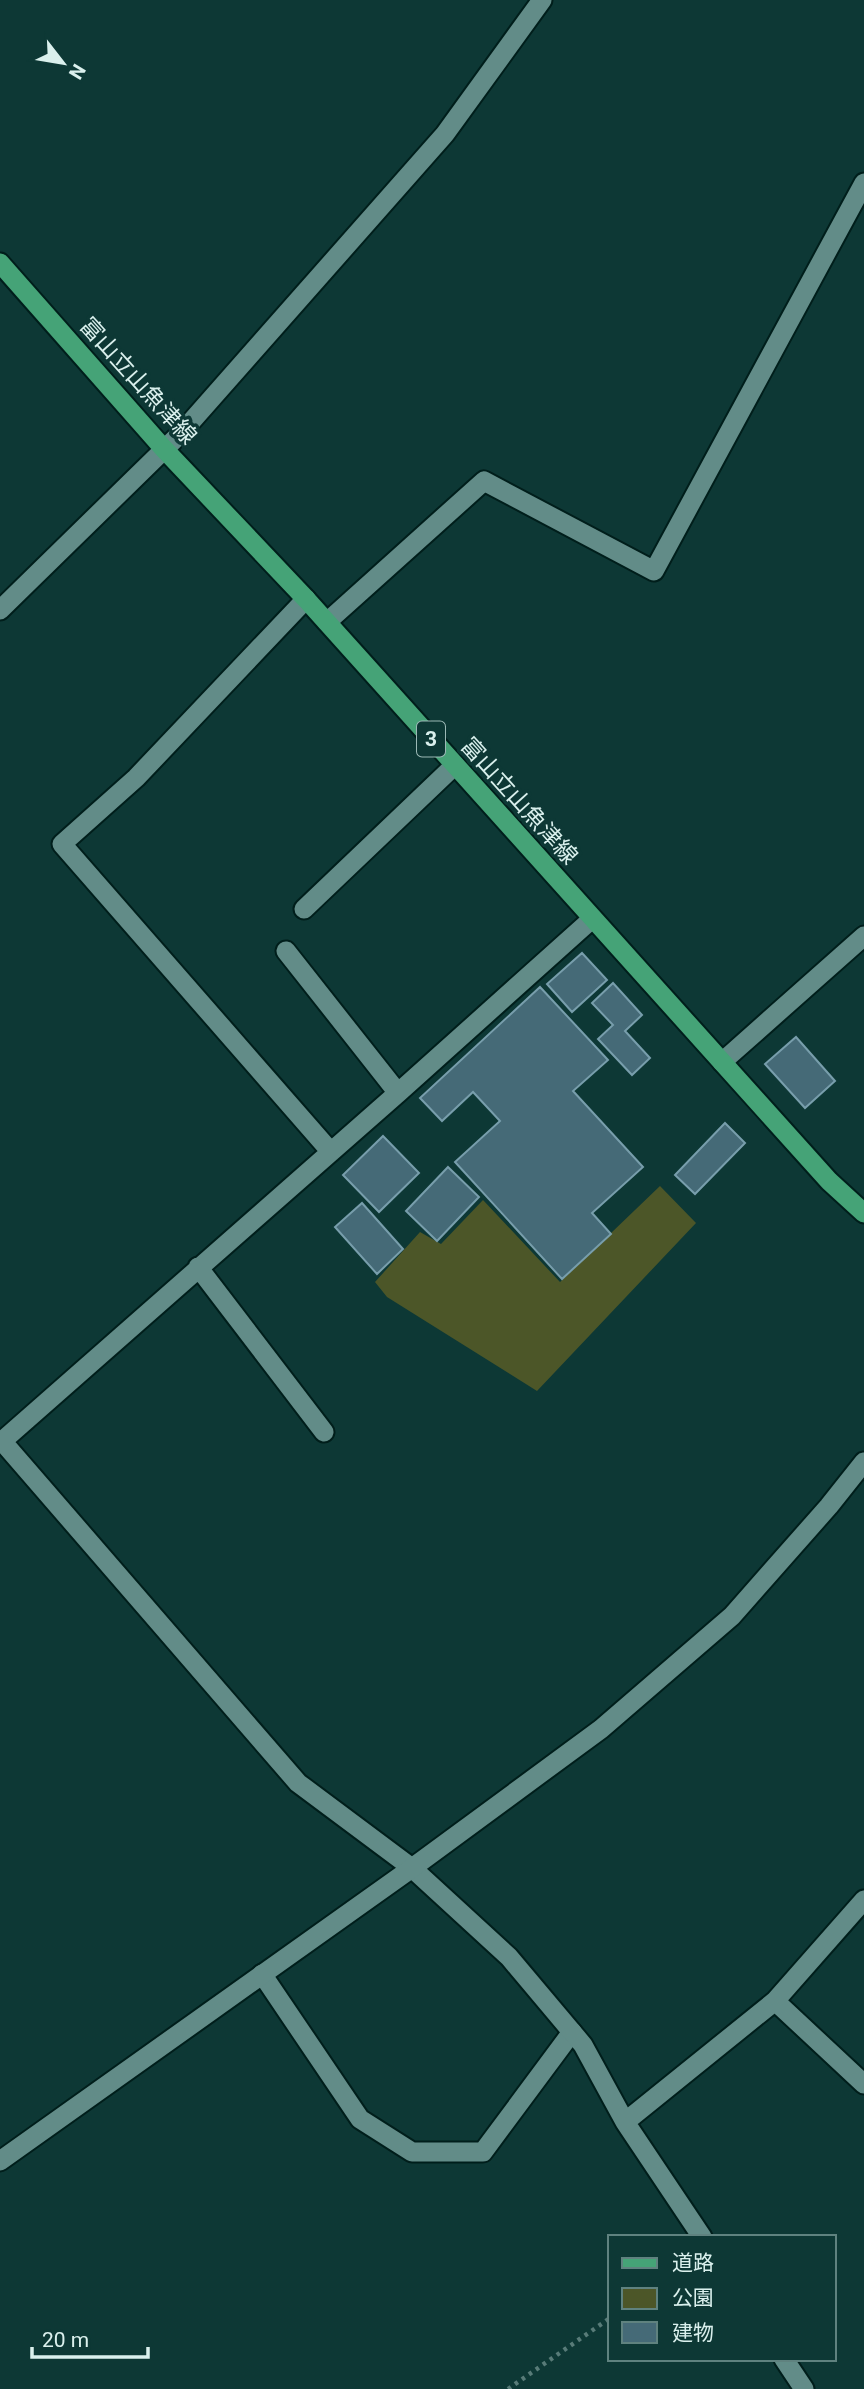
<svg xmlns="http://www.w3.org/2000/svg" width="864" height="2389" viewBox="0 0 864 2389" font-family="Roboto,'Noto Sans JP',sans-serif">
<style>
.green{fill:#4c5628}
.building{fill:#456a77;stroke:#789eac;stroke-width:2}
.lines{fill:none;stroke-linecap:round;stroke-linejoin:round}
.service-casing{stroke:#001e1b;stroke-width:23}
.minor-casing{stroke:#001e1b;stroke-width:23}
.tertiary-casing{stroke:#001e1b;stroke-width:23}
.primary-casing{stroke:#001e1b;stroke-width:23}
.path{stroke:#587b78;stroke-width:4.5;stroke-dasharray:3.5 5;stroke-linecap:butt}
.service{stroke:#628c88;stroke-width:19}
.minor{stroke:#628c88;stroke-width:19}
.tertiary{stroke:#628c88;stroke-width:19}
.primary{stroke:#45a377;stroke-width:19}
.labels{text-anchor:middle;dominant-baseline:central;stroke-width:7;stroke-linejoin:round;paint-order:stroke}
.shield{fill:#0d3835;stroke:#9cb9b6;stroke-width:2}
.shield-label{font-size:21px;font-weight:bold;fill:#daf0ed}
.street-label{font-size:23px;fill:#daf0ed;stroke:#0d3835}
</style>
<rect width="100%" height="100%" fill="#0d3835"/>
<path class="green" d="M660,1186L696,1223L537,1391L387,1297L375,1282L420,1232L441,1244L483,1200L560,1282Z"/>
<path class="building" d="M582,953L607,980L572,1012L547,984Z
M613,983L642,1015L625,1031L650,1058L632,1075L598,1039L613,1025L592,1003Z
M540,987L608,1060L573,1091L643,1167L592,1213L611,1234L562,1279L455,1162L500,1121L473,1092L442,1121L420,1098Z
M796,1037L835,1081L805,1108L765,1064Z
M725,1123L745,1143L695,1194L675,1175Z
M383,1136L419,1173L379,1212L343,1175Z
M448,1167L479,1197L437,1241L406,1211Z
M362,1203L403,1249L377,1274L335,1227Z"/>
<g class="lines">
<g class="service-casing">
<path id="service" d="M262,1974L360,2119L412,2152H483L572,2032"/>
</g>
<g class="minor-casing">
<path id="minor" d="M306,599L136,778L62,844L331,1152
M0,610L182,432L445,134L542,0
M327,622L484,481L654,571L864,183
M304,909L455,765
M286,951L398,1093
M722,1062L864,936
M198,1267L324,1432
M2,1441L298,1783L412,1868L509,1957L583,2045L625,2122L702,2237
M0,1443L398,1093L592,919
M775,2001L864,2084
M625,2122L775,2001L864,1900
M784,2359L804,2389"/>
</g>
<g class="tertiary-casing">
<path id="tertiary" d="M0,2161L412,1868L601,1729L732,1616L829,1506L864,1462"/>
</g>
<g class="primary-casing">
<path id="primary" d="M0,263L164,449L306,599L829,1181L864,1213"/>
</g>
<path class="path" d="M508,2389L610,2318"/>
<use href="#service" class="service"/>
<use href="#minor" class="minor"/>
<use href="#tertiary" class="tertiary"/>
<use href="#primary" class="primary"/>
</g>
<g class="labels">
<rect class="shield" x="417" y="721.5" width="28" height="35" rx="5"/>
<g class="shield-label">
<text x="431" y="739">3</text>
</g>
<g class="street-label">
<text transform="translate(138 381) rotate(48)">富山立山魚津線</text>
<text transform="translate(519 801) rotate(48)">富山立山魚津線</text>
</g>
</g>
<rect x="608" y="2235" width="228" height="126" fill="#0d3835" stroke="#5f827f" stroke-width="2"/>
<rect x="622" y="2258" width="35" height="10" fill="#45a377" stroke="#5f827f" stroke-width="2"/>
<text x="672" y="2270" font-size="21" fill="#daf0ed">道路</text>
<rect x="622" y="2288" width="35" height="21" fill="#4c5628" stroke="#5f827f" stroke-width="2"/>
<text x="672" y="2305" font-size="21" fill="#daf0ed">公園</text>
<rect x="622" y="2322" width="35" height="21" fill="#456a77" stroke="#5f827f" stroke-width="2"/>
<text x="672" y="2340" font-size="21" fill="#daf0ed">建物</text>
<g transform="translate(63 63) rotate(121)" stroke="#0d3835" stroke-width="5" paint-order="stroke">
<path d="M0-5L12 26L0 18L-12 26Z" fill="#daf0ed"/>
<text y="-10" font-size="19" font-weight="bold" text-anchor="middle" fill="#daf0ed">N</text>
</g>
<path d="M32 2347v10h116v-10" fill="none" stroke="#daf0ed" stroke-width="3.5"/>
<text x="42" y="2347" font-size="21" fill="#daf0ed" stroke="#0d3835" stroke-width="5" paint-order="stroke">20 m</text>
</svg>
